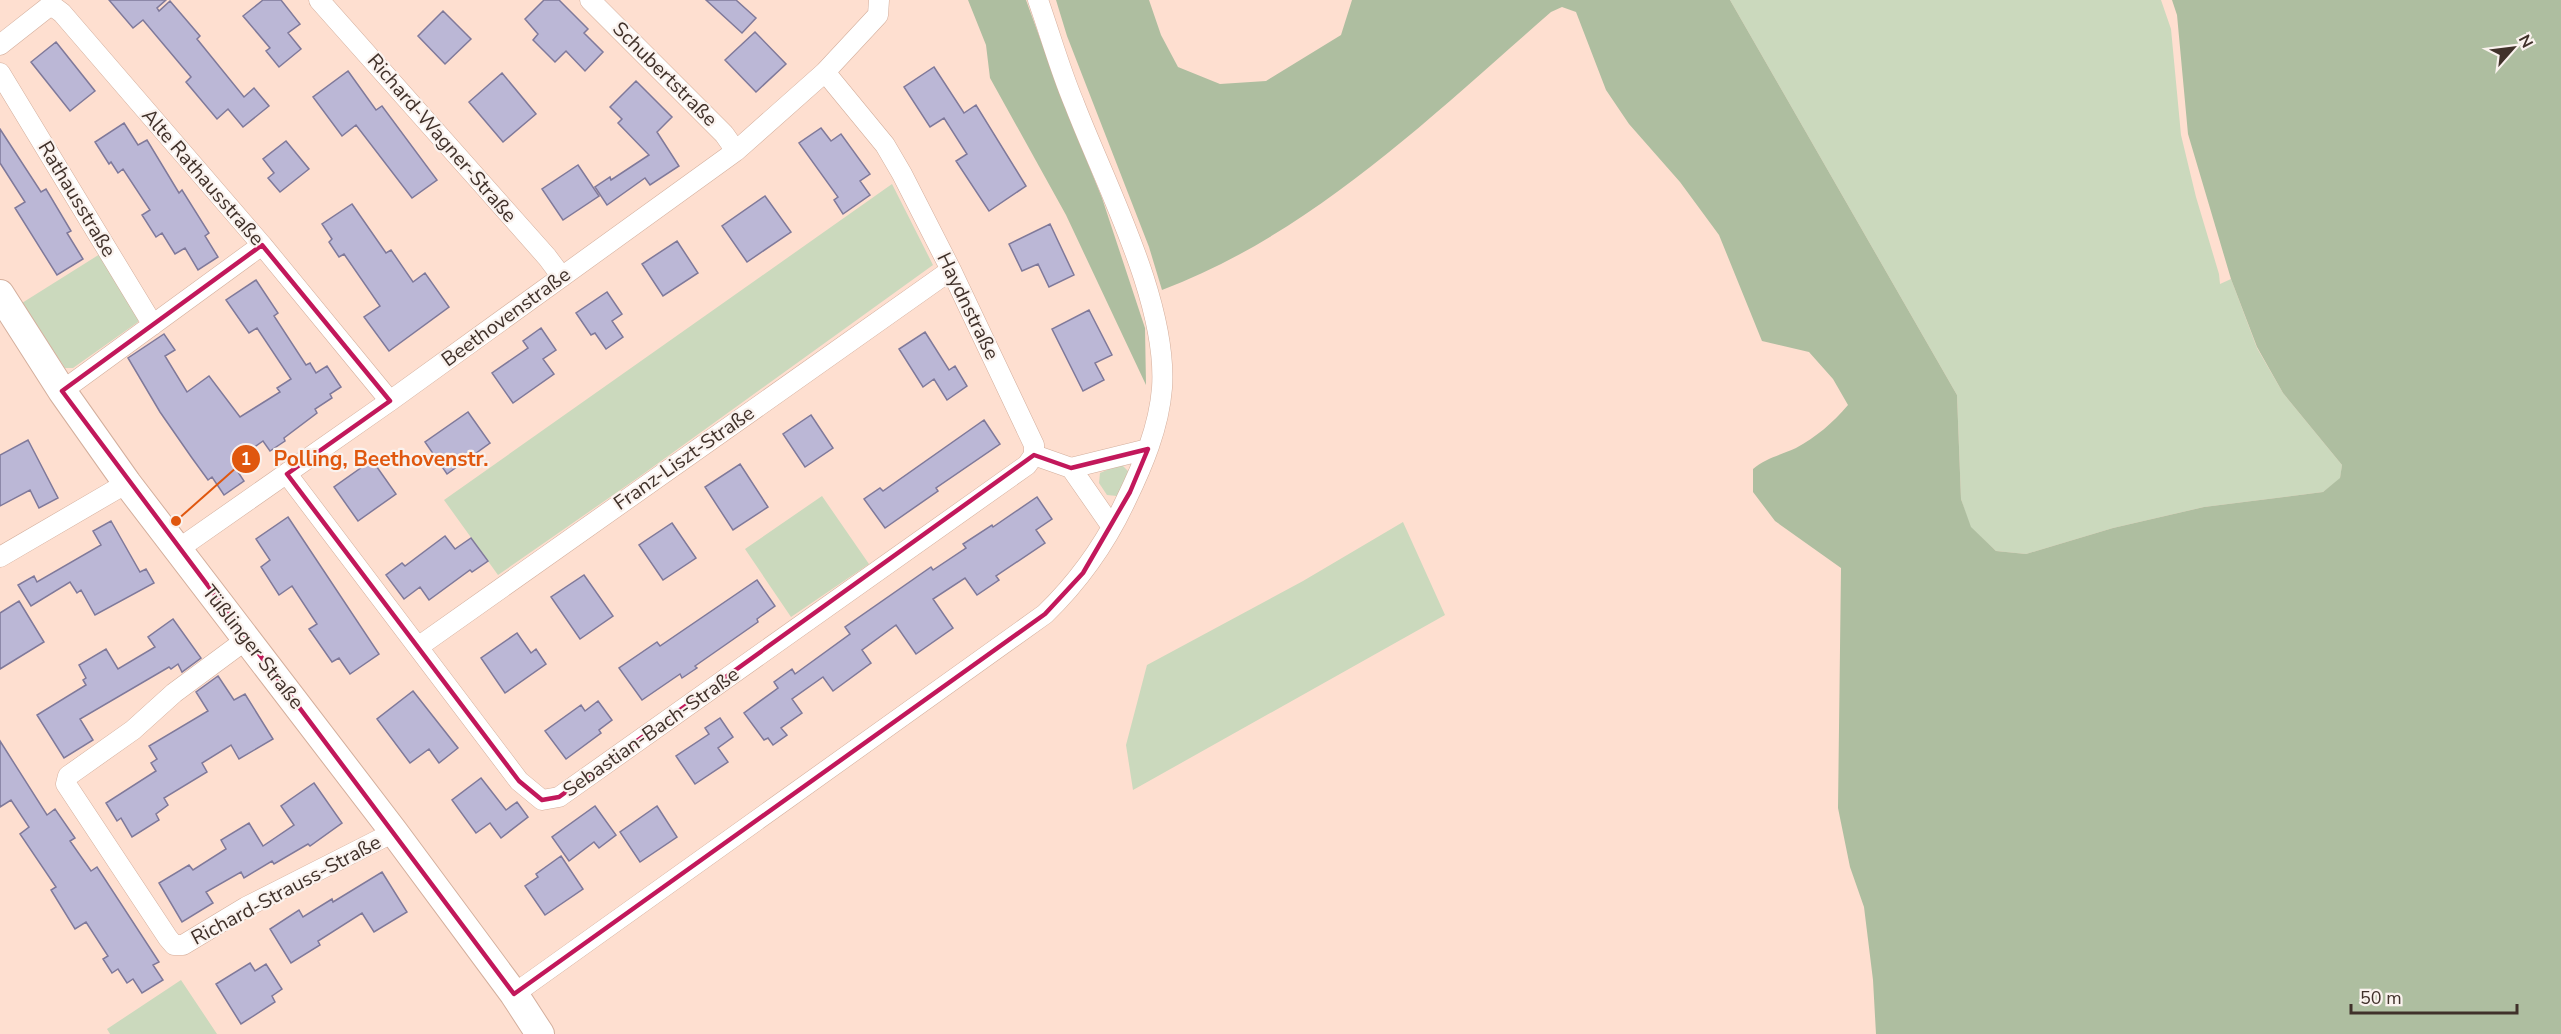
<svg xmlns="http://www.w3.org/2000/svg" width="2561" height="1034" viewBox="0 0 2561 1034" font-family="'Nunito Sans',sans-serif">
<style>
.green{fill:#cbd9bd}
.forest{fill:#aebea0}
.building{fill:#bbb7d6;stroke:#7f799a;stroke-width:1.5}
.lines{fill:none;stroke-linecap:round;stroke-linejoin:round}
.street-casing{stroke:#d3ae9c;stroke-width:21}
.secondary-casing{stroke:#d3ae9c;stroke-width:30}
.street{stroke:#fff;stroke-width:20}
.secondary{stroke:#fff;stroke-width:28}
.marked{fill:none;stroke:#c2185b;stroke-width:4.5;stroke-linejoin:round}
.labels{text-anchor:middle;dominant-baseline:central;stroke-width:4.5;stroke-linejoin:round;paint-order:stroke}
.street-label{font-size:20px;fill:#40312a;stroke:#faf2ee}
.leader{fill:none;stroke:#e0570e;stroke-width:2}
.callout-dot{fill:#e0570e;stroke:#faf2ee;stroke-width:2}
.mark-label{font-size:18px;text-anchor:middle;font-weight:bold;fill:#fff}
.callout-label{font-size:21px;text-anchor:middle;font-weight:bold;fill:#e0570e;stroke:#faf2ee;stroke-width:4.5;stroke-linejoin:round;paint-order:stroke}
</style>
<rect width="100%" height="100%" fill="#fedfd0"/>
<path class="green" d="M1730,0H2161L2171,29L2181,135L2196,197L2219,274L2220,284L2231,279L2257,348L2283,393L2342,465L2340,479L2323,492L2204,507L2113,528L2026,554L1996,551L1970,527L1961,499L1957,395Z
M892,184L933,265L639,477L498,575L444,500Z
M100,254L139,315L138,322L73,368H65L22,303Z
M1121,464L1129,472L1117,496L1107,495L1099,483L1100,473Z
M822,496L869,564L791,617L745,549Z
M1403,522L1445,615L1133,790L1126,745L1147,665L1303,581Z
M181,980L217,1034H110L107,1029Z"/>
<path class="forest" d="M968,0H1026L1064,104L1102,198L1145,328L1146,385L1066,215L990,78L986,45Z
M1056,0H1149L1161,35L1178,67L1220,84L1266,81L1341,35L1352,0H1730L1957,395L1961,499L1971,527L1996,551L2026,554L2113,528L2204,507L2323,492L2340,478L2342,465L2283,393L2257,347L2231,279L2188,134L2177,15L2172,0H2561V1034H1876L1873,980L1864,907L1850,867L1838,808L1841,568L1775,521L1753,492V469C1766,458 1781,455 1796,448C1816,437 1833,423 1848,405L1833,379L1809,352L1762,341L1719,235L1680,182L1629,124L1606,90L1576,12L1562,7L1551,12C1433,115 1311,234 1162,290L1149,247L1067,36Z"/>
<path class="building" d="M109,0H166L157,8L159,11L170,1L200,36L197,39L244,97L254,88L269,106L243,127L228,109L217,119L186,82L191,77L143,20L133,28Z
M263,0H281L300,24L288,33L301,49L279,67L266,51L270,48L243,16Z
M544,0H559L588,29L584,33L603,52L585,71L566,51L555,62L533,40L538,34L525,19Z
M706,0H736L756,18L742,33Z
M443,11L471,39L445,64L418,36Z
M755,32L786,64L756,92L725,60Z
M56,42L95,91L70,111L31,62Z
M934,67L964,113L976,105L1026,186L989,211L956,161L967,154L944,118L930,127L904,87Z
M348,71L376,110L382,106L437,180L412,198L356,125L342,136L313,97Z
M502,73L536,114L503,142L469,102Z
M636,81L672,117L657,132L679,166L650,185L645,178L607,205L595,187L610,177L611,180L649,155L618,123L622,119L610,107Z
M124,123L138,145L147,140L179,193L182,190L209,233L205,236L218,257L198,270L185,248L175,254L162,233L156,237L142,215L150,210L123,169L118,173L111,162L109,164L95,142Z
M821,128L831,141L841,134L870,174L860,181L870,195L843,214L834,200L838,197L799,143Z
M0,129L41,192L46,189L71,231L67,233L83,259L57,275L15,208L25,202L0,163Z
M286,141L309,169L280,192L268,178L274,173L263,159Z
M578,165L599,196L563,220L542,189Z
M765,196L791,232L747,262L722,226Z
M352,204L386,253L391,250L413,282L425,273L449,307L389,351L364,317L380,306L344,254L339,257L329,242L332,239L322,224Z
M1050,224L1074,275L1049,287L1038,264L1022,271L1009,244Z
M677,241L698,273L663,296L642,264Z
M256,280L278,313L274,316L306,365L310,363L316,373L327,366L341,387L330,394L332,398L315,409L317,413L284,438L285,441L270,451L263,441L232,463L244,481L224,495L212,477L208,480L192,458L160,412L128,358L164,334L175,350L165,356L187,392L209,376L240,417L280,392L277,388L291,379L257,328L249,333L226,300Z
M607,292L622,314L612,321L623,337L606,349L595,333L591,335L576,313Z
M1089,310L1112,355L1095,363L1104,380L1083,391L1052,329Z
M541,328L556,350L543,359L554,374L513,403L492,373L528,348L523,341Z
M925,332L949,370L955,366L967,386L947,400L934,379L923,387L899,349Z
M468,412L490,443L447,474L425,442Z
M811,415L833,448L805,467L783,434Z
M984,420L1000,444L936,488L938,491L885,528L864,499L880,488L883,491Z
M28,440L58,498L39,508L30,490L0,506V455Z
M372,460L396,494L358,521L334,487Z
M740,464L768,507L733,530L705,487Z
M1037,497L1052,519L1036,530L1045,543L996,576L999,580L977,595L965,578L933,599L953,628L916,654L896,625L862,650L871,663L833,691L823,677L792,699L802,713L781,728L787,735L773,745L768,738L764,740L744,713L778,688L774,682L792,669L795,674L850,634L845,627L931,567L933,570L966,548L963,544L992,525L993,527Z
M288,517L379,654L350,674L339,658L332,662L309,629L317,624L292,586L279,595L261,567L270,560L256,539Z
M111,521L140,572L146,569L154,583L95,615L81,590L77,593L70,582L31,606L18,585L34,576L37,582L101,545L93,531Z
M672,523L696,558L663,580L639,545Z
M445,536L455,549L471,538L488,561L472,572L470,570L429,600L420,587L404,599L386,575L402,563L405,566Z
M584,575L613,616L580,639L551,597Z
M757,580L775,606L757,619L758,622L695,666L697,668L682,678L680,674L642,700L619,668L657,642L660,646Z
M19,601L44,642L0,669V613Z
M173,619L201,658L182,672L178,664L171,669L169,667L80,719L93,740L64,758L37,715L86,685L83,680L86,678L79,665L106,649L118,669L155,647L148,637Z
M517,633L531,653L536,649L546,664L505,693L481,658Z
M218,676L234,700L245,694L273,739L239,759L231,745L202,763L207,772L164,798L168,805L156,814L159,820L132,837L121,818L117,821L106,803L156,771L151,763L157,759L149,746L208,711L196,692Z
M413,691L458,748L439,763L429,749L410,763L377,719Z
M598,701L612,720L599,730L601,733L566,759L545,731L581,705L585,711Z
M720,718L733,737L718,748L728,762L695,784L676,756L709,734L705,728Z
M0,741L47,815L55,809L75,838L70,841L91,871L97,867L159,962L153,965L163,980L142,993L133,979L127,983L118,969L112,973L103,959L108,956L86,922L75,929L51,890L56,887L20,834L29,827L11,800L0,807Z
M481,778L506,810L517,802L528,817L501,838L490,823L476,833L452,800Z
M314,783L342,823L310,846L308,844L274,864L272,861L244,878L241,872L206,892L213,903L182,922L159,883L189,865L193,870L226,849L221,840L249,823L263,846L294,825L281,806Z
M595,806L616,835L599,848L594,842L569,861L552,837Z
M657,806L677,837L640,862L620,832Z
M561,856L583,889L545,915L525,886L538,877L536,874Z
M382,872L407,912L374,932L362,913L318,941L320,945L291,963L270,929L299,910L303,917L332,899L333,902Z
M250,963L255,971L266,964L282,989L272,996L275,1002L241,1024L216,984Z"/>
<g class="lines">
<g class="street-casing">
<path id="street" d="M319,0L547,257L562,277
M590,0L724,134L736,151
M0,45L47,8L54,7L62,13L262,245L390,401
M825,72L885,145L902,174L951,270L1034,445V455L1071,468L1112,527
M0,73L153,325
M62,391L262,245
M1071,468L1148,449
M287,474L519,781L542,800L559,797L1027,465L1034,455
M177,550L390,401L736,151L825,72L878,15L879,0
M0,557L127,483
M247,639L174,693L133,730L68,776L66,784L168,938L174,945H183L246,907L394,832
M418,647L951,270
M514,994L1045,614C1079,581 1106,543 1126,500C1143,465 1159,427 1162,388C1168,302 1105,184 1074,103C1060,70 1050,34 1038,0"/>
</g>
<g class="secondary-casing">
<path id="secondary" d="M0,294L62,391L127,483L394,832L514,994L540,1034"/>
</g>
<use href="#street" class="street"/>
<use href="#secondary" class="secondary"/>
</g>
<path class="marked" d="M262,245L390,401L287,474L519,781L542,800L559,797L1034,455L1071,468L1148,449L1130,492L1083,573L1045,614L514,994L62,391Z"/>
<g class="labels">
<g class="street-label">
<text transform="translate(665 74) rotate(45)">Schubertstraße</text>
<text transform="translate(442 138) rotate(49)">Richard-Wagner-Straße</text>
<text transform="translate(203 177) rotate(49)">Alte Rathausstraße</text>
<text transform="translate(77 199) rotate(59)">Rathausstraße</text>
<text transform="translate(968 306) rotate(64)">Haydnstraße</text>
<text transform="translate(506 317) rotate(-36)">Beethovenstraße</text>
<text transform="translate(684 458) rotate(-35)">Franz-Liszt-Straße</text>
<text transform="translate(253 647) rotate(52)">Tüßlinger Straße</text>
<text transform="translate(651 732) rotate(-35)">Sebastian-Bach-Straße</text>
<text transform="translate(286 890) rotate(-28)">Richard-Strauss-Straße</text>
</g>
</g>
<path class="leader" d="M176 521L246 459"/>
<g class="callout-dot">
<circle cx="176" cy="521" r="6"/>
<circle cx="246" cy="459" r="15"/>
</g>
<g class="mark-label">
<text x="246" y="465">1</text>
</g>
<g class="callout-label">
<text x="381" y="466">Polling, Beethovenstr.</text>
</g>
<g transform="translate(2513 48) rotate(62)" stroke="#faf2ee" stroke-width="4.5" paint-order="stroke">
<path d="M0-4.5L10 22L0 15L-10 22Z" fill="#40312a"/>
<text y="-9" font-size="16" font-weight="bold" text-anchor="middle" fill="#40312a">N</text>
</g>
<path d="M2351 1004v9h166v-9" fill="none" stroke="#40312a" stroke-width="3"/>
<text x="2360" y="1004" font-size="18" fill="#40312a" stroke="#faf2ee" stroke-width="4.5" paint-order="stroke">50 m</text>
</svg>
